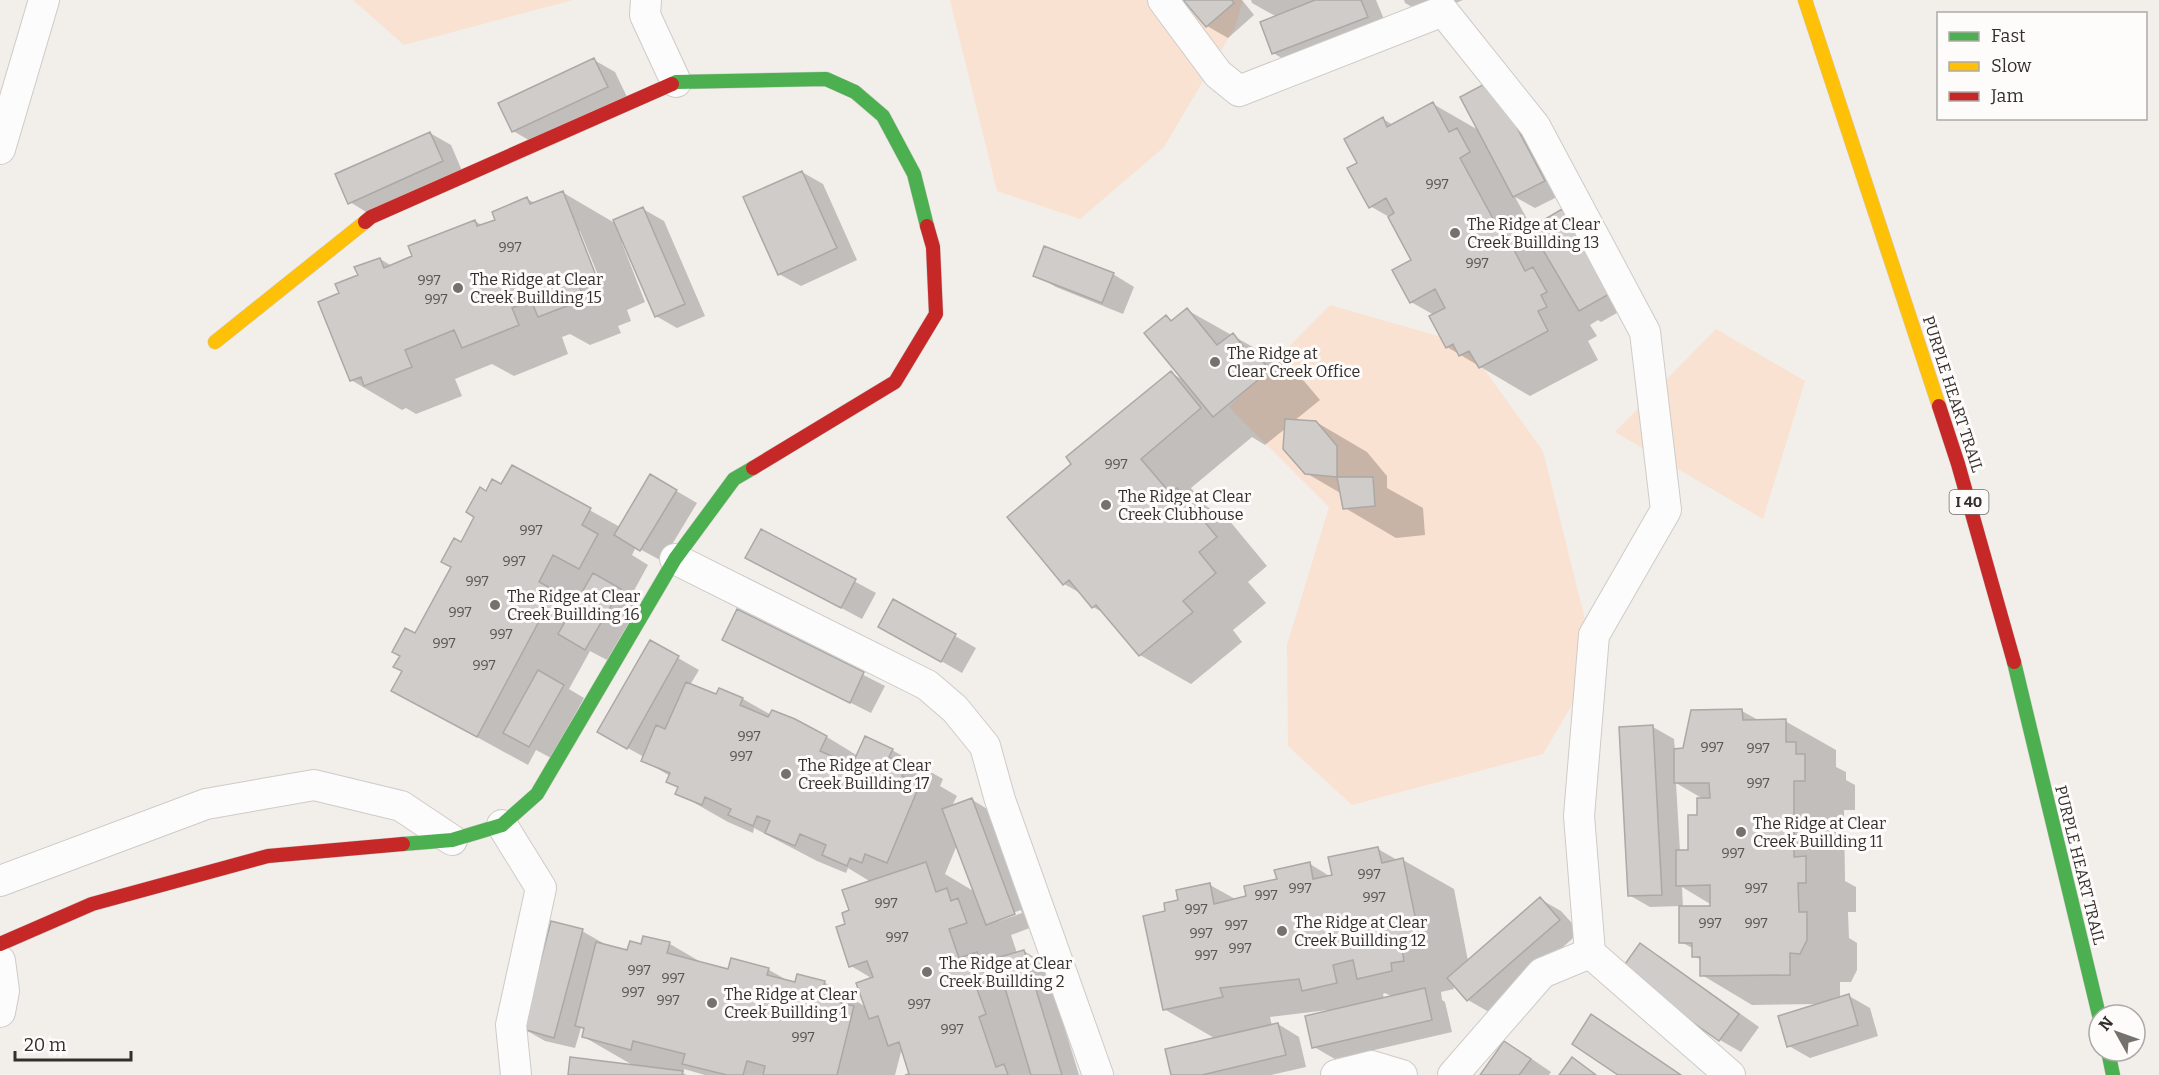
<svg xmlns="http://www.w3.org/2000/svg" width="2159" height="1075" viewBox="0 0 2159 1075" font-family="Bitter,serif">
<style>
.green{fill:#f9e2d1}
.shadow{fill:#0003;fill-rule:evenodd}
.building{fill:#d0ccca;stroke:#aba8a5;stroke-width:1.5}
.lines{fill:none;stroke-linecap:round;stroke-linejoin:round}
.street-casing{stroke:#cecbc8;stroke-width:32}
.fast-casing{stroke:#cecbc8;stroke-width:15}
.slow-casing{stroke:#cecbc8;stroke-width:15}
.jam-casing{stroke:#cecbc8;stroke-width:15}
.street{stroke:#fdfcfc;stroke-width:30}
.fast{stroke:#4caf50;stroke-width:14}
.slow{stroke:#ffc107;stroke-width:14}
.jam{stroke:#c62828;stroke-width:14}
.poi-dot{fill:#75726e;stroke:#fefcfb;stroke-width:2}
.labels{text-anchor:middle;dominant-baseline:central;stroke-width:6;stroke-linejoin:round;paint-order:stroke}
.number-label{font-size:14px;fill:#5a5654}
.shield{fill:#fefcfb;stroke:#6f6c6a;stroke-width:1.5}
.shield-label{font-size:15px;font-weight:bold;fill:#322f2c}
.poi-label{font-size:16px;fill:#322f2c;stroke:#fefcfb;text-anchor:start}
.street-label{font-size:16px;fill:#322f2c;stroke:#fefcfb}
</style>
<rect width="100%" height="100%" fill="#f2eeea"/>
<path class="green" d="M353,0H573L404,45Z
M950,0H1243L1235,27L1164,147L1080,219L997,191Z
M1330,305L1466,344L1543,451L1596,664L1543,754L1352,805L1288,746L1287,645L1329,507L1229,407Z
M1716,329L1805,381L1763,519L1615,432Z"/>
<path class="shadow" d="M1185,0H1242L1254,15L1228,38L1207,26Z
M1251,0H1376L1388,29L1294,65L1273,53L1277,17L1252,3Z
M1404,0H1463L1426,15L1405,3Z
M594,60L615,72L628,99L534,143L513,131Z
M1492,82L1565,193L1535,208L1515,197L1532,228L1562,211L1583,223L1631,305L1601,322L1598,320L1590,325L1597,336L1588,341L1598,360L1530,396L1447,347L1434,315L1411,302L1413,260L1391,218L1370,206L1359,164L1383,119L1393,125L1433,104L1480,131Z
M430,133L451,145L463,173L371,215L350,202Z
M802,172L823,184L857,260L801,286L779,274Z
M562,192L613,222L643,209L664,221L705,316L677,328L656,316L624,242L622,243L645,302L627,310L631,321L618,326L621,333L590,345L570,334L562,337L568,354L514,376L492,364L455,379L462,396L416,414L406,408L402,410L351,380L341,294L360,276L380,259L392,266L414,257L475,221L483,226L497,221L527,199L535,203ZM577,231H580L600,280L597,281Z
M1113,274L1134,287L1123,314L1056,287L1035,275Z
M1187,310L1283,364L1291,374L1304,381L1320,400L1294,421L1316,422L1367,452L1387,476V488L1423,508L1425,535L1396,538L1345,508L1342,494L1306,473L1286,428L1265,445L1252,437L1191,488L1206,506L1228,519L1267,566L1248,582L1266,603L1233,630L1242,642L1191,684L1140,655L1106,614L1093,607L1084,595L1064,584L1073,464L1171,373L1185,381L1167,317L1173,321Z
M512,467L620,527L651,476L697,503L662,561L636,547L632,555L648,565L631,596L641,602L607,660L590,651L569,689L584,698L551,758L536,750L528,765L393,691L404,671L402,656L415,635L453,567L461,544L486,493L502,486Z
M762,531L876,593L862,619L768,569Z
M894,601L976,648L962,673L880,626Z
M738,611L885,686L871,713L724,639Z
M650,642L699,670L690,685L717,696L720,690L743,699L771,715L772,712L827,737L858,756L892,750L943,779L940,786L957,796L953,804L955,806L971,799L992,812L1035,926L1011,935L1017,953L1024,951L1045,964L1079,1075H910L904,1053L901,1052L895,1075H705L684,1069L683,1073L687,1075H569L636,1067L584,1037L585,1030L581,1028L575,1048L545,1041L524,1029L582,931L603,943L602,945L628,952L642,946L644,937L670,944L706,965L729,971L732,960L769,970L792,983L824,982L866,1007L873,979L851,966L847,925L851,911L871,882L848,868L846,873L817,861L754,828L753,833L728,822L677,793L679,788L668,781L670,776L643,760L644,757L599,732ZM957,845L975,892L945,874ZM1021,910L1022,913L999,921V918ZM980,972L1007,988V991L978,975Z
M1742,711L1760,721H1785L1836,750V767L1846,772V780L1855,785V810H1844L1845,881L1856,887V912H1848L1849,938L1857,943V970L1851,982H1840V999L1849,996L1870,1008L1878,1036L1810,1058L1789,1046L1820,1004L1752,1005L1702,975L1701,960L1694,956V949L1681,942V906L1650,907L1629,895L1621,728L1653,727L1674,739L1675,750H1685ZM1676,783L1705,800L1698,816L1689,851L1680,852ZM1682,887L1712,905V908H1683Z
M1378,849L1399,861L1403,860L1454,889L1468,961L1540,899L1561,911L1580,932L1489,1012L1468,1000L1453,982L1454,989L1441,992L1442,1000L1445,1002L1452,1032L1335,1059L1314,1047L1328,1010L1270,1017L1272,1026L1278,1024L1299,1037L1306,1067L1271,1075H1172L1216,1039L1164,1009L1167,912L1180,901L1210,885L1237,900L1248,898L1310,864L1331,877ZM1385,993L1393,997L1384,999L1383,994Z
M1640,945L1661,957L1759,1027L1741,1052L1720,1040L1622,970Z
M1505,1043L1526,1055L1551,1072L1549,1075H1482Z"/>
<path class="building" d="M1183,0H1232L1234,3L1206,27Z
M1315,0H1361L1368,17L1272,54L1260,22Z
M594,58L608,87L512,132L498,103Z
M1492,80L1545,181L1513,197L1460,97Z
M1433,102L1449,132L1457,128L1470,152L1460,158L1496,224L1505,218L1518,242L1512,246L1525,271L1533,267L1547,292L1541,295L1547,307L1538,311L1548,331L1479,368L1469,351L1459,356L1453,344L1446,348L1429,316L1445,308L1435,289L1410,303L1392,270L1411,260L1388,217L1394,213L1386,198L1369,208L1347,168L1357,163L1344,139L1383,117L1387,127Z
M430,132L443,161L348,204L335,174Z
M802,171L837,248L778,275L743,197Z
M563,191L595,273L577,281L581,291L568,297L572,304L538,317L531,300L512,308L519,325L462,348L454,330L405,350L412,367L364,386L361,377L350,381L318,302L339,293L335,284L358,275L354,267L380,258L384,268L412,256L408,246L475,220L477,226L495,220L492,212L527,197L530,204Z
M643,207L685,304L655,317L613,220Z
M1562,209L1611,293L1579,311L1530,228Z
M1044,246L1114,273L1102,303L1033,276Z
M1187,308L1217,345L1233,333L1249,354L1253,350L1270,370L1213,417L1144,333L1166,315L1171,321Z
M1171,371L1201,408L1141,459L1170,493L1177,488L1217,537L1199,552L1216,573L1183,601L1193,612L1139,656L1096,605L1092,608L1069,580L1063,585L1007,517L1071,464L1066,457Z
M1285,419L1316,421L1337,446V477L1305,474L1283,449Z
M512,465L591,508L582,525L598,534L579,569L553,555L539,582L565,596L553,619L543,614L477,737L391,691L402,671L393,667L400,656L392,652L405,628L415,633L451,567L441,562L454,538L461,542L474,517L466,512L480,487L486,491L492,479L501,484Z
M650,474L677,490L640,551L614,535Z
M1337,477H1373L1375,506L1343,509Z
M761,529L856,579L841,608L745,558Z
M593,573L621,589L585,650L558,634Z
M893,599L956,634L941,662L878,627Z
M737,609L864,672L850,703L722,640Z
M650,640L679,656L627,749L597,732Z
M538,670L564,685L529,747L503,733Z
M686,682L716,694L719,688L743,698L740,705L768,717L772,710L795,719L827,736L820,751L852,765L865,736L893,749L889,757L907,765L902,776L920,784L887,863L865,854L862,863L850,858L847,866L822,855L826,845L800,834L795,846L765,833L770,821L757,816L753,826L728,815L731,809L705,797L702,805L675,794L678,787L666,782L670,773L641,761L656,725L665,729Z
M1742,709L1743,720L1786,719V742H1796V754H1805V781H1794V857L1806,856V883H1798L1799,912H1807V940L1800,954L1790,953V975L1700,976V957H1692V943H1679V906H1710V885L1676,886V850H1688V815H1697V798H1710L1709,783H1674V749L1683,748L1691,710Z
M1653,725L1662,895L1628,896L1619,727Z
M972,798L1015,914L986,925L942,809Z
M1378,847L1382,863L1403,858L1421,945L1402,949L1404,961L1391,963L1392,971L1357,979L1353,960L1333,965L1337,983L1302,991L1299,979L1220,988L1223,997L1163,1010L1143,916L1165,911L1164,903L1178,900L1176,890L1210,883L1214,904L1246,896L1244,886L1277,879L1274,870L1310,862L1313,879L1332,875L1328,857Z
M926,862L936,892L947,888L951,901L958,898L967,923L949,929L959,958L977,952L985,977L974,981L986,1014L979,1017L996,1067L1004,1064L1008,1075H905L909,1074L899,1042L888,1046L878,1016L869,1019L856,983L873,977L867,961L849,967L836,927L845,924L842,913L849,910L842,890Z
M1540,897L1560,920L1467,1001L1447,978Z
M551,921L583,929L554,1038L523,1029Z
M643,936L670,942L667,953L728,969L731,958L769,968L767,975L795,982L797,974L825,981L823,988L835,991L833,1001L854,1006L837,1075H763L765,1066L747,1061L743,1075H727L682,1064L685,1054L633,1041L631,1050L582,1037L584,1028L575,1026L596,942L627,950L630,941L641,944Z
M1640,943L1739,1014L1719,1041L1620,971Z
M1024,950L1062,1075H1031L996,958Z
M1425,988L1432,1020L1312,1048L1305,1016Z
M1849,994L1858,1025L1787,1047L1778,1016Z
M1591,1014L1681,1075H1618L1572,1044Z
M1278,1023L1286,1055L1202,1075H1171L1165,1049Z
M1504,1041L1531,1059L1519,1075H1480Z
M570,1057L683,1071L682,1075H568Z
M1572,1057L1596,1075H1559Z"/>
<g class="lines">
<g class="street-casing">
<path id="street" d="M646,0L645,15L676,82
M1163,0L1218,74L1239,91L1443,11L1535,126L1645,332L1666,510L1594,635L1579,816L1590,953
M0,149L44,0
M675,559L927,685L955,709L985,746L1000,800L1098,1075
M502,825L541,888L511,1025L516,1075
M0,881L206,804L314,785L401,806L452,840
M0,961L4,991L0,1012
M1336,1075L1372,1066L1402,1075
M1453,1075L1542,973L1590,953L1730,1075"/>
</g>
<g class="fast-casing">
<path id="fast" d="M672,84L676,82L826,79L855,92L883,116L914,174L927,226
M2014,662L2099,1015
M403,844L452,840L502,825L537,794L675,559L734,479L753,468
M2108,1051L2113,1075"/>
</g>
<g class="slow-casing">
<path id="slow" d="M1805,0L1939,406
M215,342L365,222"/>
</g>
<g class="jam-casing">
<path id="jam" d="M365,222L371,217L672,84
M1939,406L1958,464L2014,662
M753,468L895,382L936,314L933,247L927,226
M0,944L92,904L268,856L403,844"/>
</g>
<use href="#street" class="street"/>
<use href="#fast" class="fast"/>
<use href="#slow" class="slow"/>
<use href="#jam" class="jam"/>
</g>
<g class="poi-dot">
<circle cx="1455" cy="233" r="6"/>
<circle cx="458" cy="288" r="6"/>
<circle cx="1215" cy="362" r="6"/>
<circle cx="1106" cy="505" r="6"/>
<circle cx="495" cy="605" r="6"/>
<circle cx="786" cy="774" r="6"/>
<circle cx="1741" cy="832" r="6"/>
<circle cx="1282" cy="931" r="6"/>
<circle cx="927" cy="972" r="6"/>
<circle cx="712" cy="1003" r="6"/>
</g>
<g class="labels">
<g class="number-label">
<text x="1437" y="184">997</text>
<text x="510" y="247">997</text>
<text x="1477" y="263">997</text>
<text x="429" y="280">997</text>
<text x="436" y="299">997</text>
<text x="1116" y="464">997</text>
<text x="531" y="530">997</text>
<text x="514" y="561">997</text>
<text x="477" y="581">997</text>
<text x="460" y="612">997</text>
<text x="501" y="634">997</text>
<text x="444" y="643">997</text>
<text x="484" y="665">997</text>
<text x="749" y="736">997</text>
<text x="1712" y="747">997</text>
<text x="1758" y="748">997</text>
<text x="741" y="756">997</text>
<text x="1758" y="783">997</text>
<text x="1733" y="853">997</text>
<text x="1369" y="874">997</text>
<text x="1300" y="888">997</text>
<text x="1756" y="888">997</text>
<text x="1266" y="895">997</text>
<text x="1374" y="897">997</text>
<text x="886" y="903">997</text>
<text x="1196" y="909">997</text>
<text x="1710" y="923">997</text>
<text x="1756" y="923">997</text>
<text x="1236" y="925">997</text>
<text x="1201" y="933">997</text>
<text x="897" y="937">997</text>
<text x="1240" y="948">997</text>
<text x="1206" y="955">997</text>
<text x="639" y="970">997</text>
<text x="673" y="978">997</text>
<text x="633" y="992">997</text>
<text x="668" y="1000">997</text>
<text x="919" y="1004">997</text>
<text x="952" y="1029">997</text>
<text x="803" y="1037">997</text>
</g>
<rect class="shield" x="1949.5" y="490" width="39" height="24" rx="4.5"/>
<g class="shield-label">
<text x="1969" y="502">I 40</text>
</g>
<g class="poi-label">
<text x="1467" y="224">The Ridge at Clear<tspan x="1467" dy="18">Creek Buillding 13</tspan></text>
<text x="470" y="279">The Ridge at Clear<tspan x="470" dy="18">Creek Buillding 15</tspan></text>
<text x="1227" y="353">The Ridge at<tspan x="1227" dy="18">Clear Creek Office</tspan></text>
<text x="1118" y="496">The Ridge at Clear<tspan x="1118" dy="18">Creek Clubhouse</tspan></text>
<text x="507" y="596">The Ridge at Clear<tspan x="507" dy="18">Creek Buillding 16</tspan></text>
<text x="798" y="765">The Ridge at Clear<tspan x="798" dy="18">Creek Buillding 17</tspan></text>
<text x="1753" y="823">The Ridge at Clear<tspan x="1753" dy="18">Creek Buillding 11</tspan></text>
<text x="1294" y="922">The Ridge at Clear<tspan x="1294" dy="18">Creek Buillding 12</tspan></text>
<text x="939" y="963">The Ridge at Clear<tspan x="939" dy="18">Creek Buillding 2</tspan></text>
<text x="724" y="994">The Ridge at Clear<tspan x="724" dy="18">Creek Buillding 1</tspan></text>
</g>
<g class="street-label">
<text transform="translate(1953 394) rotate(72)">PURPLE HEART TRAIL</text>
<text transform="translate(2080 865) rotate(76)">PURPLE HEART TRAIL</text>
</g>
</g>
<rect x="1937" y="12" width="210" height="108" fill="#fefcfb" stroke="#acaaa8" stroke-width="1.5"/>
<rect x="1949" y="32" width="30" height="9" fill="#4caf50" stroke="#acaaa8" stroke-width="1.5"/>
<text x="1991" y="42" font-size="18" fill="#322f2c">Fast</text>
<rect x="1949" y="62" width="30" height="9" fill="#ffc107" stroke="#acaaa8" stroke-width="1.5"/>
<text x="1991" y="72" font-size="18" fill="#322f2c">Slow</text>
<rect x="1949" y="92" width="30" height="9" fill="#c62828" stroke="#acaaa8" stroke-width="1.5"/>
<text x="1991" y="102" font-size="18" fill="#322f2c">Jam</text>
<g transform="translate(2117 1033) rotate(310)"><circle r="28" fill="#fefcfb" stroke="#acaaa8" stroke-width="1.5"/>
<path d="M0-4.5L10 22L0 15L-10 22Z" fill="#75726e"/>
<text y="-9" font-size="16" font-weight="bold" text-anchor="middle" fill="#322f2c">N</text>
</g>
<path d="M15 1051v9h116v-9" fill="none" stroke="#322f2c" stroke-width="3"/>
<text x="24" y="1051" font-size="18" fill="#322f2c" stroke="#fefcfb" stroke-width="4.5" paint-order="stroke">20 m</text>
</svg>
